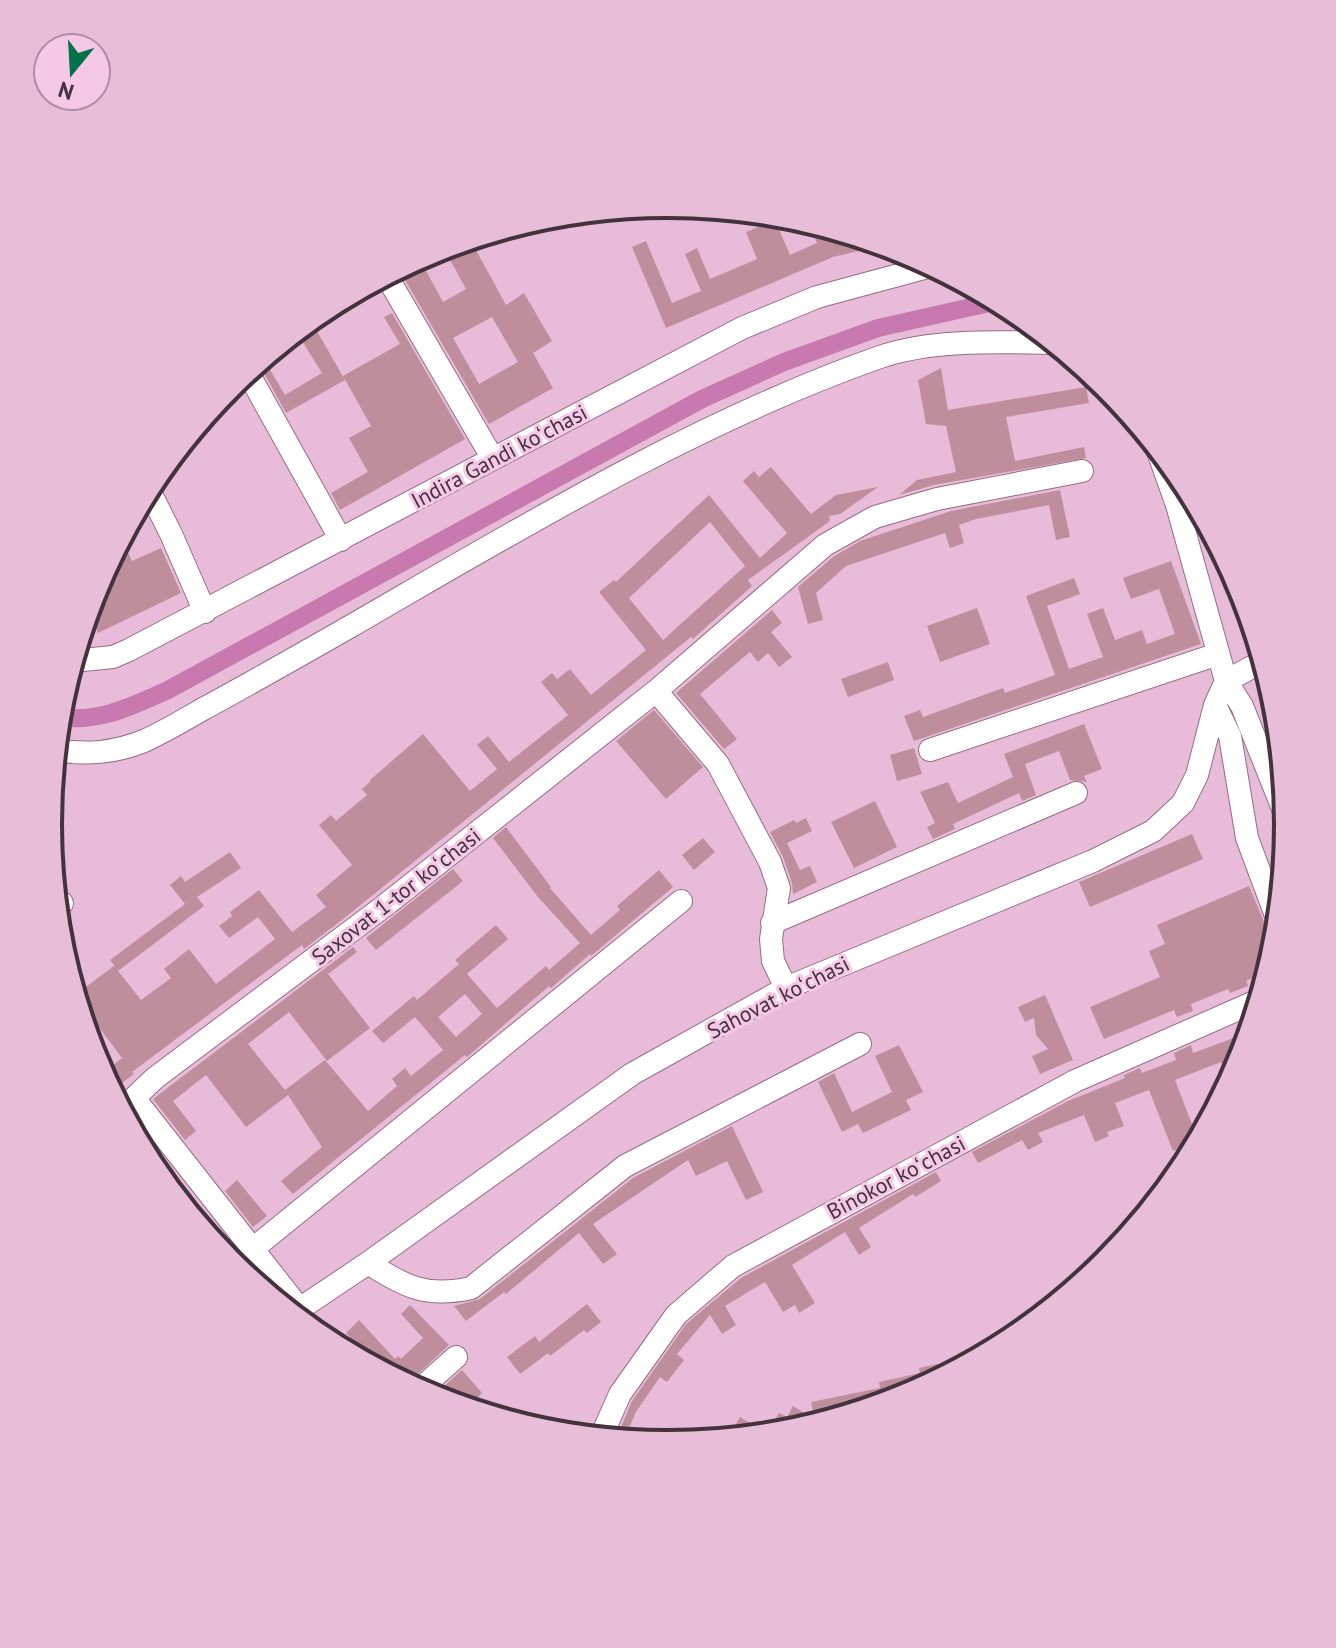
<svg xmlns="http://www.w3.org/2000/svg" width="1336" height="1648" viewBox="0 0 1336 1648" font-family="'PT Sans',sans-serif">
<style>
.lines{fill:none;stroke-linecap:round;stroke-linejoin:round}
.canal{stroke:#c879af;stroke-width:18}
.building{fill:#bf8e9c;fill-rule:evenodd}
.minor-casing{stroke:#956d87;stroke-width:24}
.minor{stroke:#fff;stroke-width:22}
.labels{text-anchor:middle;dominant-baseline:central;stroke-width:6;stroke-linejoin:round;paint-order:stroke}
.street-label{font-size:22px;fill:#44323e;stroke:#f5c9e5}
.rim{fill:none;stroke:#44323e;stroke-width:4}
</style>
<rect width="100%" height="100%" fill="#e8bcd8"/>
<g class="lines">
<path class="canal" d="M59,717C99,723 132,706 168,690L702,399L784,362L878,328L998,301"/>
</g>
<path class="building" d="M775,220L790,255L817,243L808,222L884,245L833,257L666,328L632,247L646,241L672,303L701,291L685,254L697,248L710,279L757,259L746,232Z
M470,239L506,305L524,293L552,341L533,353L553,388L489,424L398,268L411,262L417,274L425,269L443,302L466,289L448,256L456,252L452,245ZM492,317L518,362L479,384L453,338Z
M392,313L465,439L340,510L331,493L368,472L349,438L371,426L343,376L400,344L384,317Z
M310,319L345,380L286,413L258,362L263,358L285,395L322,373L296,331Z
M941,368L948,410L1086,387L1089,403L1006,417L1015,461L1084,447L1086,458L934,485L899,495L917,480L956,472L946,426L926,424L918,380Z
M771,467L811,514L836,495L878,487L840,514L829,516L830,521L748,580L752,586L693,639L691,637L347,916L304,949L302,945L132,1072L134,1074L111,1091L102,1074L122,1058L75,995L114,966L116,968L110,960L185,904L170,885L181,876L185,882L230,852L241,868L197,897L204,906L118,971L141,1000L171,978L164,969L189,949L216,984L275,939L258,917L229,938L219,926L232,916L230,912L259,890L292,932L326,907L316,895L352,865L319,825L331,815L336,821L367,795L362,789L371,781L370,780L423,734L470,791L497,769L477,745L488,736L509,762L568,715L541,682L552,673L557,679L570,669L591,695L646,650L599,592L614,580L616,582L709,495L760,558L787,533L743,481L754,471L759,477ZM710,522L745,566L663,640L629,598Z
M1060,490L1070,537L1056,540L1049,505L976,519L959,525L964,543L950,548L945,533L846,566L816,593L823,620L808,624L798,587L833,557L860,541L951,511Z
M121,538L132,561L161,548L181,593L98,633L95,627L81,633L95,586Z
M1171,561L1201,644L914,741L904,716L920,710L923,717L1003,688L1005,693L1055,675L1026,596L1074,578L1080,594L1047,606L1069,669L1103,657L1087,614L1103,608L1115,640L1142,630L1147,644L1175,634L1159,589L1131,599L1123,578Z
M977,608L990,644L940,662L927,626Z
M772,610L782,623L771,632L792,657L779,667L768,653L758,662L750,652L700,694L737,739L724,749L676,693Z
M888,662L894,680L848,697L841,679Z
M654,710L703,767L666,799L616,741Z
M1084,724L1102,769L1084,776L1087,782L1070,780L1059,751L1025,764L1036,795L1022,801L1019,793L953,824L955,829L933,839L927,827L935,823L920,792L948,782L958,803L1013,777L1004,754Z
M914,748L922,774L897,781L890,755Z
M875,801L897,847L854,868L831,822Z
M806,818L812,831L787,843L800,870L810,866L817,882L793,894L792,883L783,857L770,832L794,820L796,823Z
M506,827L551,887L550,888L591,935L620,910L617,906L659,870L673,887L591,956L590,954L551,988L549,986L467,1057L465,1055L293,1194L281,1181L322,1147L288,1095L246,1127L206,1075L173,1101L196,1131L185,1140L153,1099L353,947L357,952L328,974L370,1028L327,1061L289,1012L248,1044L285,1090L325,1060L368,1111L397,1086L392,1079L405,1068L411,1076L443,1050L415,1017L383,1043L372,1031L414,996L417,1000L459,964L455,960L496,925L508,939L467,974L497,1008L546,966L549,970L580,943L538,897L493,838ZM465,994L482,1014L456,1037L438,1017Z
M1192,834L1203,859L1090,907L1079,882Z
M703,838L715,852L694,870L682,855Z
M453,869L463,881L376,950L366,938Z
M1249,886L1275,948L1268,972L1246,981L1248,986L1230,993L1228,989L1191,1004L1193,1011L1177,1017L1174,1010L1104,1039L1090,1007L1160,977L1149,951L1165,944L1157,925Z
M1045,995L1073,1060L1040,1074L1032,1056L1048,1049L1036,1035L1034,1018L1025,1022L1018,1007Z
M1250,1032L1241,1062L1230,1082L1221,1062L1175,1080L1198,1140L1173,1151L1149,1090L1115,1103L1124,1126L1107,1132L1109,1136L1095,1142L1084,1115L1038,1133L1043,1142L1028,1150L1022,1140L978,1163L972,1152L1068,1101L1125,1078L1124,1075L1140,1068L1142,1073L1176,1060L1174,1053L1191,1045L1193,1053Z
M899,1045L923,1092L906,1100L911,1110L863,1133L858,1124L842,1132L818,1082L834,1073L852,1112L892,1092L875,1056Z
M732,1126L763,1192L746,1200L727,1161L696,1176L688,1160L593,1224L617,1254L603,1264L579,1233L506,1294L504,1292L466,1321L454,1306L480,1299L633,1178Z
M142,1131L208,1217L198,1224L152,1168L136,1138Z
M936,1172L941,1181L915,1197L913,1194L859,1228L871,1247L859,1255L845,1232L792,1265L815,1303L799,1313L795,1305L783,1312L765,1282L725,1306L736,1325L722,1334L710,1315L677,1354L684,1360L667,1382L660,1377L636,1412L624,1440L616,1439L632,1401L686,1324L741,1278Z
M237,1180L267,1216L253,1227L225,1191Z
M587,1304L601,1322L587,1333L584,1330L550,1356L548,1353L520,1374L507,1357L535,1336L539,1342Z
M410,1305L449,1345L407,1384L381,1370L346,1333L359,1320L395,1359L398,1356L401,1359L423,1338L401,1314Z
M938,1364L939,1369L955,1366L956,1369L905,1397L814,1417L811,1402L880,1388L879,1382L920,1373L919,1368Z
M462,1370L482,1393L471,1404L460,1392L449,1402L432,1397Z
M793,1406L806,1414L800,1425L805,1427L788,1432L742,1437L732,1431L740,1417L767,1433L779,1413L787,1417Z"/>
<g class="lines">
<g class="minor-casing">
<path id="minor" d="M386,275L493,459
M247,371L341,540
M1156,446L1177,505L1226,681L1242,706L1287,819
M148,488L171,534L205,612
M73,661L113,657L129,650L742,328L817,297L932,266
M1226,681L1263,661
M656,691L718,764L770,862L779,888L771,939L773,961L786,988
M1215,705L1230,736L1247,838L1278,921
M55,750C87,755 114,753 144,741C164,732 184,720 203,709C253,682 302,654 351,626C519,529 697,421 880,357C931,339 1001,342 1055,343
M930,750L1218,654
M56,908L62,903
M772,923L1076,793
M130,1126L134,1098
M254,1248L681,901
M368,1263C405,1287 427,1298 471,1288L625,1166L860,1044
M299,1308L134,1098L155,1078L383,907L656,691L825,545L875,517L937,499L1082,471
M292,1314L368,1263L632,1074L786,988L1093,861L1153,831L1183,803L1197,775L1215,705L1226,681
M419,1390L456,1357
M601,1437L620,1394L676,1315L733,1266L1075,1081L1259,1000"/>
</g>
<use href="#minor" class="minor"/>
</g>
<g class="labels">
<g class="street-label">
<text transform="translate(499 456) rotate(-28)">Indira Gandi koʻchasi</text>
<text transform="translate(396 896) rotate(-38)">Saxovat 1-tor koʻchasi</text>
<text transform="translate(778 997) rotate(-27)">Sahovat koʻchasi</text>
<text transform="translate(896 1177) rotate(-28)">Binokor koʻchasi</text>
</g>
</g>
<path d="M0 0H1336V1648H0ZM62 824a606 606 0 1 1 1212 0a606 606 0 1 1-1212 0Z" fill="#e7bdd8" fill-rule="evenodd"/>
<path class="rim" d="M62 824a606 606 0 1 1 1212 0a606 606 0 1 1-1212 0Z"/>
<g transform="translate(72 72) rotate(198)"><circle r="38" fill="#f5c9e5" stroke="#ae8da2" stroke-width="2"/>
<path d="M0-6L14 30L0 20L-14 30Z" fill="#057149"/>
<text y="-12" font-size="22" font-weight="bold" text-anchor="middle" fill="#44323e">N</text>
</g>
</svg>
